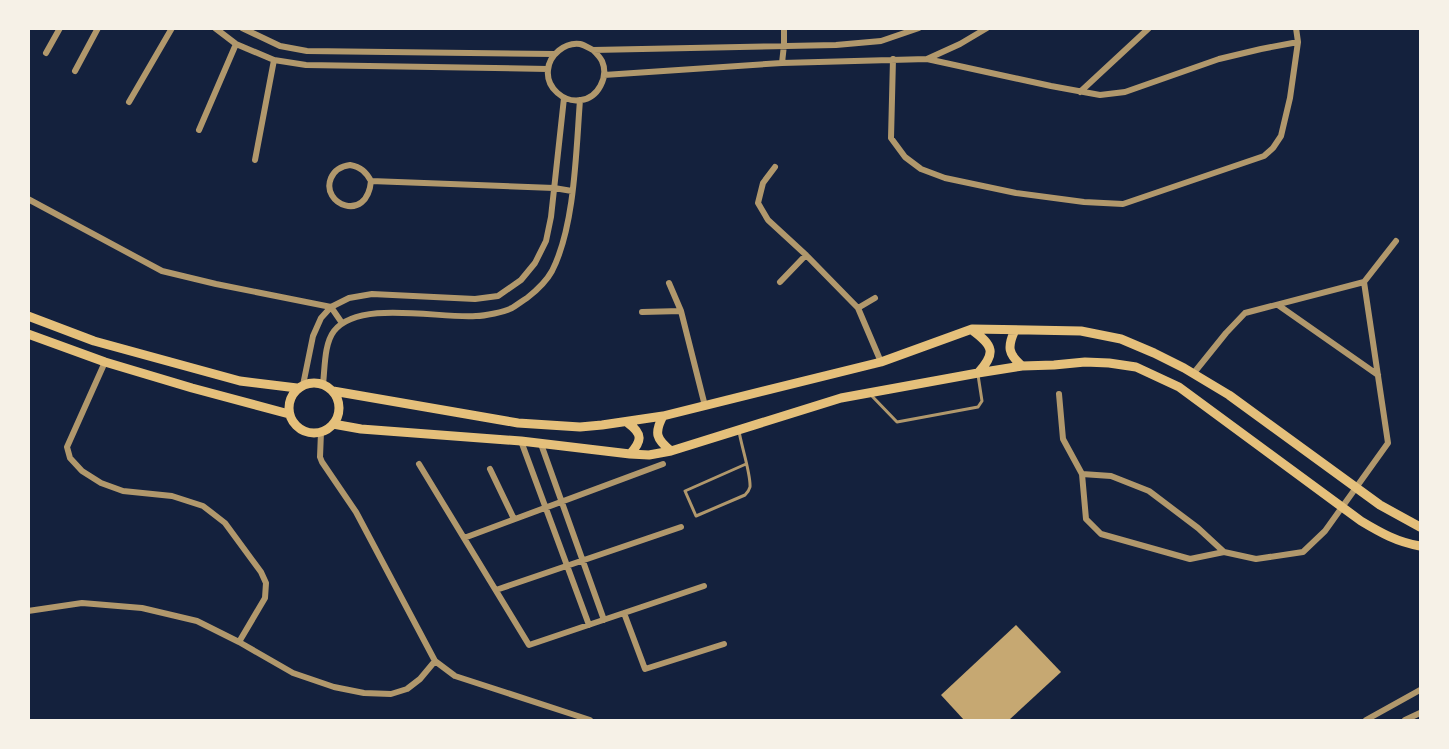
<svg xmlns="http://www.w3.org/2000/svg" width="1449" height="749" viewBox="0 0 1449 749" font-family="Roboto,sans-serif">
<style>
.building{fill:#c6a872}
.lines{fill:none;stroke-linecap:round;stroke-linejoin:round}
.service{stroke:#b1986c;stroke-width:3}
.minor{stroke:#b1986c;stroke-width:6}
.secondary{stroke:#e5c07b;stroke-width:9}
</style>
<rect width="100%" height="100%" fill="#14213d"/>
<path class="building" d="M1016,625L1061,672L1009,720H964L941,695Z"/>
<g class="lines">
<path class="service" d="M870,394L897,422L978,407L982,401L978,375
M739,431C741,445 751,474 750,487C749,491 748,492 745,495L696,516L685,491L746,464"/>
<path class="minor" d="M215,28L236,44L274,60L306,65L548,69
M242,28L280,46L307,51L554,54
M593,50C596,53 600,57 602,61C609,77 598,98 581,100C564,103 546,88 548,70C549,55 565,42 580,44C584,45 589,48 593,50L836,45L881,41L919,28
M46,53L60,28
M893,59L891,138L905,157L921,169L945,178L1016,193L1084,202L1123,204L1264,156L1273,148L1281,136L1290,98L1298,42L1296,28
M927,59L1051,86L1100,95L1125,92L1219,59L1261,49L1298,42
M782,63L784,45V28
M75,71L98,28
M604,75L782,63L927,59L960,44L987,28
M1080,92L1149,28
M129,102L172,28
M199,130L236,44
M255,160L274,60
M350,165C361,167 366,172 371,181C367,224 320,204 331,178C335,169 342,166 350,165Z
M775,167L763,183L758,203L768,220L806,255L858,308L881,362
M371,181L554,188L572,191
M28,199L162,271L216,284L331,307L342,323
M780,282L806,255
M669,283L681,311L705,406
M1278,305L1378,375
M858,308L875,298
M642,312L681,311
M105,362L67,447L70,458L82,471L101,483L123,491L172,496L203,506L225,523L261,572L266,583L265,598L239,642
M1193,374L1226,333L1245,313L1364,282L1396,241
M323,384C325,368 324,344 334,331C359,299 440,319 476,316C485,316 504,312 512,308C517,305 522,301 527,298C536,291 546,282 552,271C575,226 576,151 580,100
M303,385L313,336L321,318L331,307L349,298L372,294L475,299L498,296L521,280L535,263L546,241L551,217L564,98
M1059,394L1063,439L1082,474L1086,519L1101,534L1190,559L1224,552L1256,559L1303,552L1325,531L1388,443L1364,282
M321,432L320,457L322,462L356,512L435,661L455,676L590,720
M521,441L589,625
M541,444L604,620
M419,464L529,645L704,586
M490,469L514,519
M1082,474L1111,476L1149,491L1198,528L1224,552
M464,538L663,464
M496,590L681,527
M28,611L82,603L142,608L197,621L239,642L293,673L334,687L364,693L391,694L407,689L420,679L435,661
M624,613L645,669L724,644
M1366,720L1420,690
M1405,720L1420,713"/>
<path class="secondary" d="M28,316L94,341L240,381L297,388
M972,330C994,346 996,353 978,373
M1015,330C1007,347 1008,354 1022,366
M28,334L105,362L192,388L289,414
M289 408a25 25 0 1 1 50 0a25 25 0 1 1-50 0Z
M333,391L518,423L580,427L602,425L663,416L881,362L972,329L1081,331L1121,339L1154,353L1184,368L1229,395L1380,505L1420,527
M663,416C654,433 656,439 671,451
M628,423C643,434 642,441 630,454
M333,424L361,429L521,441L630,454L649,455L671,451L841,398L978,373L1022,366L1054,365L1085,362L1109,363L1136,367L1179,387L1361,521C1381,533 1397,542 1420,546"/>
</g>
<rect width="1449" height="749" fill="none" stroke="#f6f1e7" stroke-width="60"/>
</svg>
